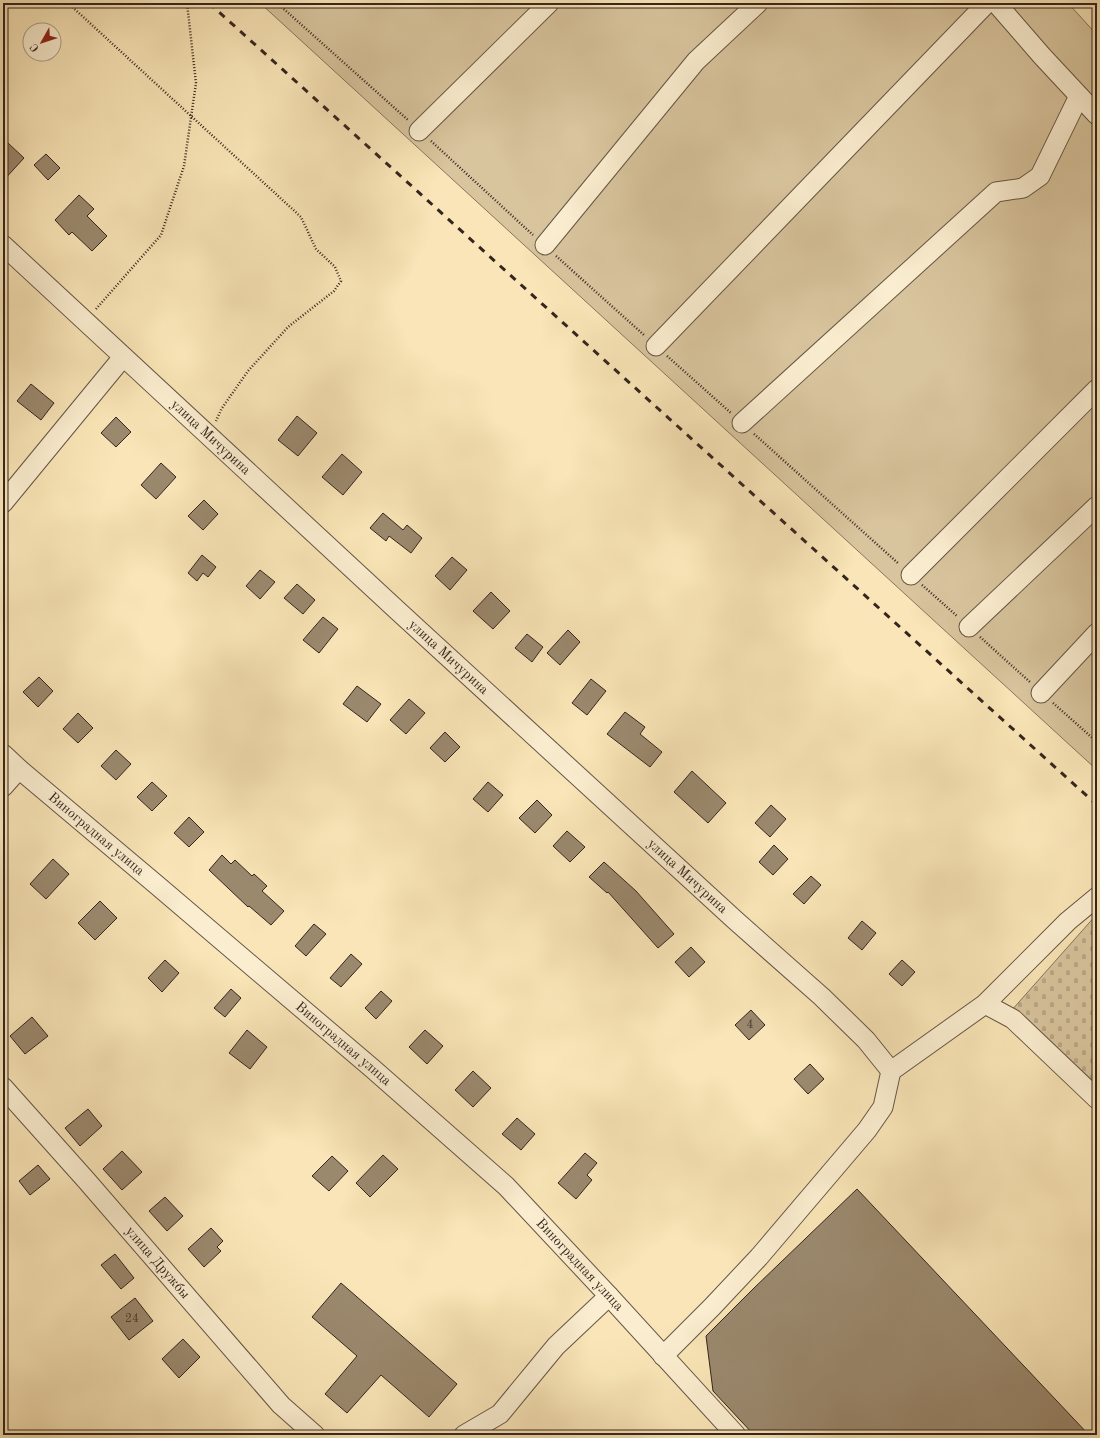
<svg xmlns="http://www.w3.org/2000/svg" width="1100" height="1438" viewBox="0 0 1100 1438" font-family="'Old Standard TT',serif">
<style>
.green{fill:#d8c49d;stroke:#86745e}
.cemetery{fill:url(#cemetery-stones);stroke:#86745e}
.building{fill:#9b896e;stroke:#35251f}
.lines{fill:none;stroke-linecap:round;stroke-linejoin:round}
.minor-casing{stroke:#665545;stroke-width:21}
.path{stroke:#35251f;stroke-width:2.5;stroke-dasharray:1 2;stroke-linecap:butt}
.minor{stroke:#fbeed0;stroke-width:19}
.rail{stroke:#35251f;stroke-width:3;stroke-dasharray:7 7;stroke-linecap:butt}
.labels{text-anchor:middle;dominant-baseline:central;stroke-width:3;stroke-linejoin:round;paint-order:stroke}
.number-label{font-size:12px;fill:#4e3e33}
.street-label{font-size:14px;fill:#35251f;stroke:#fbeed0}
</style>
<defs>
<pattern id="cemetery-stones" width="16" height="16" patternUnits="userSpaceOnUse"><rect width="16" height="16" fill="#d8c49d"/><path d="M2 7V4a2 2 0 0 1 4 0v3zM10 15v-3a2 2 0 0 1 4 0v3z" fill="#baa887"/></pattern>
</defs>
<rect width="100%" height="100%" fill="#f9e5b7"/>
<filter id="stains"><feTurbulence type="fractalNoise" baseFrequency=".005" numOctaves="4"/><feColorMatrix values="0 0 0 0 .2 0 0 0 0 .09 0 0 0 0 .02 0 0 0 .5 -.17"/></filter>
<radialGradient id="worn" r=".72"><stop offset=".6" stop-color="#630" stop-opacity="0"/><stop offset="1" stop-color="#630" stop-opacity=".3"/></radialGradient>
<path class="green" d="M260,3H1068L1097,35V770Z"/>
<path class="cemetery" d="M1097,914V1096L1011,1011Z"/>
<path class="building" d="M8,143L24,158L3,181V149Z
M46,154L60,168L48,180L34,165Z
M79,195L94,209L87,216L107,236L92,251L72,232L69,235L55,220Z
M31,384L54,403L41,420L17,401Z
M297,416L317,433L298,456L278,440Z
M116,417L131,432L116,447L101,433Z
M342,454L362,472L343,495L322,477Z
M161,463L176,477L156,499L141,485Z
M204,500L218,514L203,530L188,516Z
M383,513L403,530L407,525L422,538L411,553L389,536L386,541L370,528Z
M202,555L216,567L208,577L203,573L197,581L188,573Z
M452,557L467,570L450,590L435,576Z
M260,570L275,582L260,599L246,586Z
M297,584L315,600L303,614L284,598Z
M491,592L510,611L493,629L473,611Z
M323,617L338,629L319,653L303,640Z
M568,630L580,642L560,665L547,653Z
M527,634L543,647L532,662L515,648Z
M39,677L53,691L38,707L23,692Z
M591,679L606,691L587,715L572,703Z
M357,686L381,704L367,722L343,704Z
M409,699L425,713L406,734L390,720Z
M625,712L645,727L640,734L662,752L650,767L607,734Z
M78,713L93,728L78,743L63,729Z
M445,732L460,747L445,762L430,748Z
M116,750L131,764L116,780L101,766Z
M692,771L726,803L708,823L674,792Z
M152,782L167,796L152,811L137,797Z
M488,782L503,795L488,812L473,799Z
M537,800L552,815L535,833L519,818Z
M771,805L786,819L770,837L755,823Z
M189,817L204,832L189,847L174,833Z
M567,831L585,847L570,862L553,846Z
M774,845L788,859L773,875L759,862Z
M222,855L231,864L235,860L252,876L254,874L267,886L262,891L284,911L271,925L249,906L248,907L209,870Z
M53,859L69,874L46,899L30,884Z
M604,862L636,891L674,934L658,948L608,892L607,893L589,877Z
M811,876L821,885L804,904L793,894Z
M100,901L117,918L95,940L78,923Z
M862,921L876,933L862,950L848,938Z
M314,924L326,934L306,956L295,946Z
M691,947L705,962L689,977L675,962Z
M351,954L362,964L341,987L330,978Z
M165,960L179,973L162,992L148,978Z
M902,960L915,972L902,986L889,974Z
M231,989L241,998L225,1017L214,1008Z
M381,991L392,1001L376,1019L365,1008Z
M751,1010L765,1025L749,1040L735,1025Z
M32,1017L48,1036L25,1054L10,1036Z
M247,1030L267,1047L250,1069L229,1053Z
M425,1030L443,1046L427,1064L409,1047Z
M810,1064L824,1079L808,1094L794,1079Z
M473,1071L491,1088L473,1107L455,1090Z
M88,1109L102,1126L80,1146L65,1128Z
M517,1118L535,1134L521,1150L502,1134Z
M122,1151L142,1172L122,1190L103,1169Z
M585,1153L597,1163L587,1175L592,1180L576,1199L558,1183Z
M383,1155L398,1169L370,1197L356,1183Z
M332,1156L348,1171L329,1191L312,1176Z
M38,1165L50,1179L30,1195L19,1181Z
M857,1189L1089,1435H754L713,1391L706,1336L753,1289Z
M165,1197L183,1216L167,1231L149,1211Z
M211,1228L223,1241L217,1247L221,1251L204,1267L188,1249Z
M115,1254L134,1278L121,1289L101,1265Z
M341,1283L457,1384L429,1417L381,1375L347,1413L325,1394L357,1356L312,1317Z
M135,1298L153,1321L129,1340L111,1317Z
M183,1339L200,1357L179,1378L162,1359Z"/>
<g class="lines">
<g class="minor-casing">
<g id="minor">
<path d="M996,3L1042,56L1097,115"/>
<path d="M419,131L549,3"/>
<path id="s1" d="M3,245L398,611L735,920L822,997L866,1040L891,1071"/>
<path d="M545,245L696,61L758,3"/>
<path d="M656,346L987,3"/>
<path d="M742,423L996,192L1023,188L1040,176L1079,96"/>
<path d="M3,503L123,357"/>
<path d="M911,575L1097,389"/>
<path d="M969,627L1097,506"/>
<path d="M1041,693L1097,633"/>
<path id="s2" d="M3,754L19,769L158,886L373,1069L506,1186L609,1296L736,1435"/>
<path d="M3,787L19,769"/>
<path d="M985,1004L1013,1019L1097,1099"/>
<path id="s3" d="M3,1087L86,1180L281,1405L315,1435"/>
<path d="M663,1356L712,1307L759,1257L867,1130L883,1107L891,1071L985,1004L1068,921L1097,897"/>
<path d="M464,1435L500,1414L556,1346L609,1296"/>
</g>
</g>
<path class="path" d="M68,3L301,217L316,249L335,267L341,281L334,291L288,327L248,371L222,408L216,421
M277,3L408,120
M431,141L533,235
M556,256L644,335
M96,309L161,235L184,166L196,83L187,3
M667,356L731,413
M754,434L899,564
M922,585L957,616
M980,637L1030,682
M1053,703L1097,742"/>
<use href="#minor" class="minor"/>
<path class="rail" d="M209,3L1097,805"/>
</g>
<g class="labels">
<g class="number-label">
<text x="750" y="1025">4</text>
<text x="132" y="1319">24</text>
</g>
<g class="street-label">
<text stroke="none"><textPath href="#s1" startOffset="283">улица Мичурина</textPath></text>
<text stroke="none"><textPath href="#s1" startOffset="607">улица Мичурина</textPath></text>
<text stroke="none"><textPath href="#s2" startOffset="123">Виноградная улица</textPath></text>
<text stroke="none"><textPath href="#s1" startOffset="931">улица Мичурина</textPath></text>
<text stroke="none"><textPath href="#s2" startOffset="447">Виноградная улица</textPath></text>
<text stroke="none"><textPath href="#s3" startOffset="234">улица Дружбы</textPath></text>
<text stroke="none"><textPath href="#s2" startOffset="771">Виноградная улица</textPath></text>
</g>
</g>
<rect width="1100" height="1438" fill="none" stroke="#f9e5b7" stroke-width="16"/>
<rect x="4" y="4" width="1092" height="1430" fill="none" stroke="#35251f" stroke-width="2"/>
<rect x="8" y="8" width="1084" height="1422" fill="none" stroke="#35251f"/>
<g transform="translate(42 42) rotate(231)"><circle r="19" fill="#fbeed0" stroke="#ac9e89"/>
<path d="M0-3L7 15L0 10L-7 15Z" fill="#8f2418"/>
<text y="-6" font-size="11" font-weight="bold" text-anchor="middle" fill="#35251f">С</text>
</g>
<rect width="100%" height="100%" filter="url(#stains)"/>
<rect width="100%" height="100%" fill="url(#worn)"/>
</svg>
